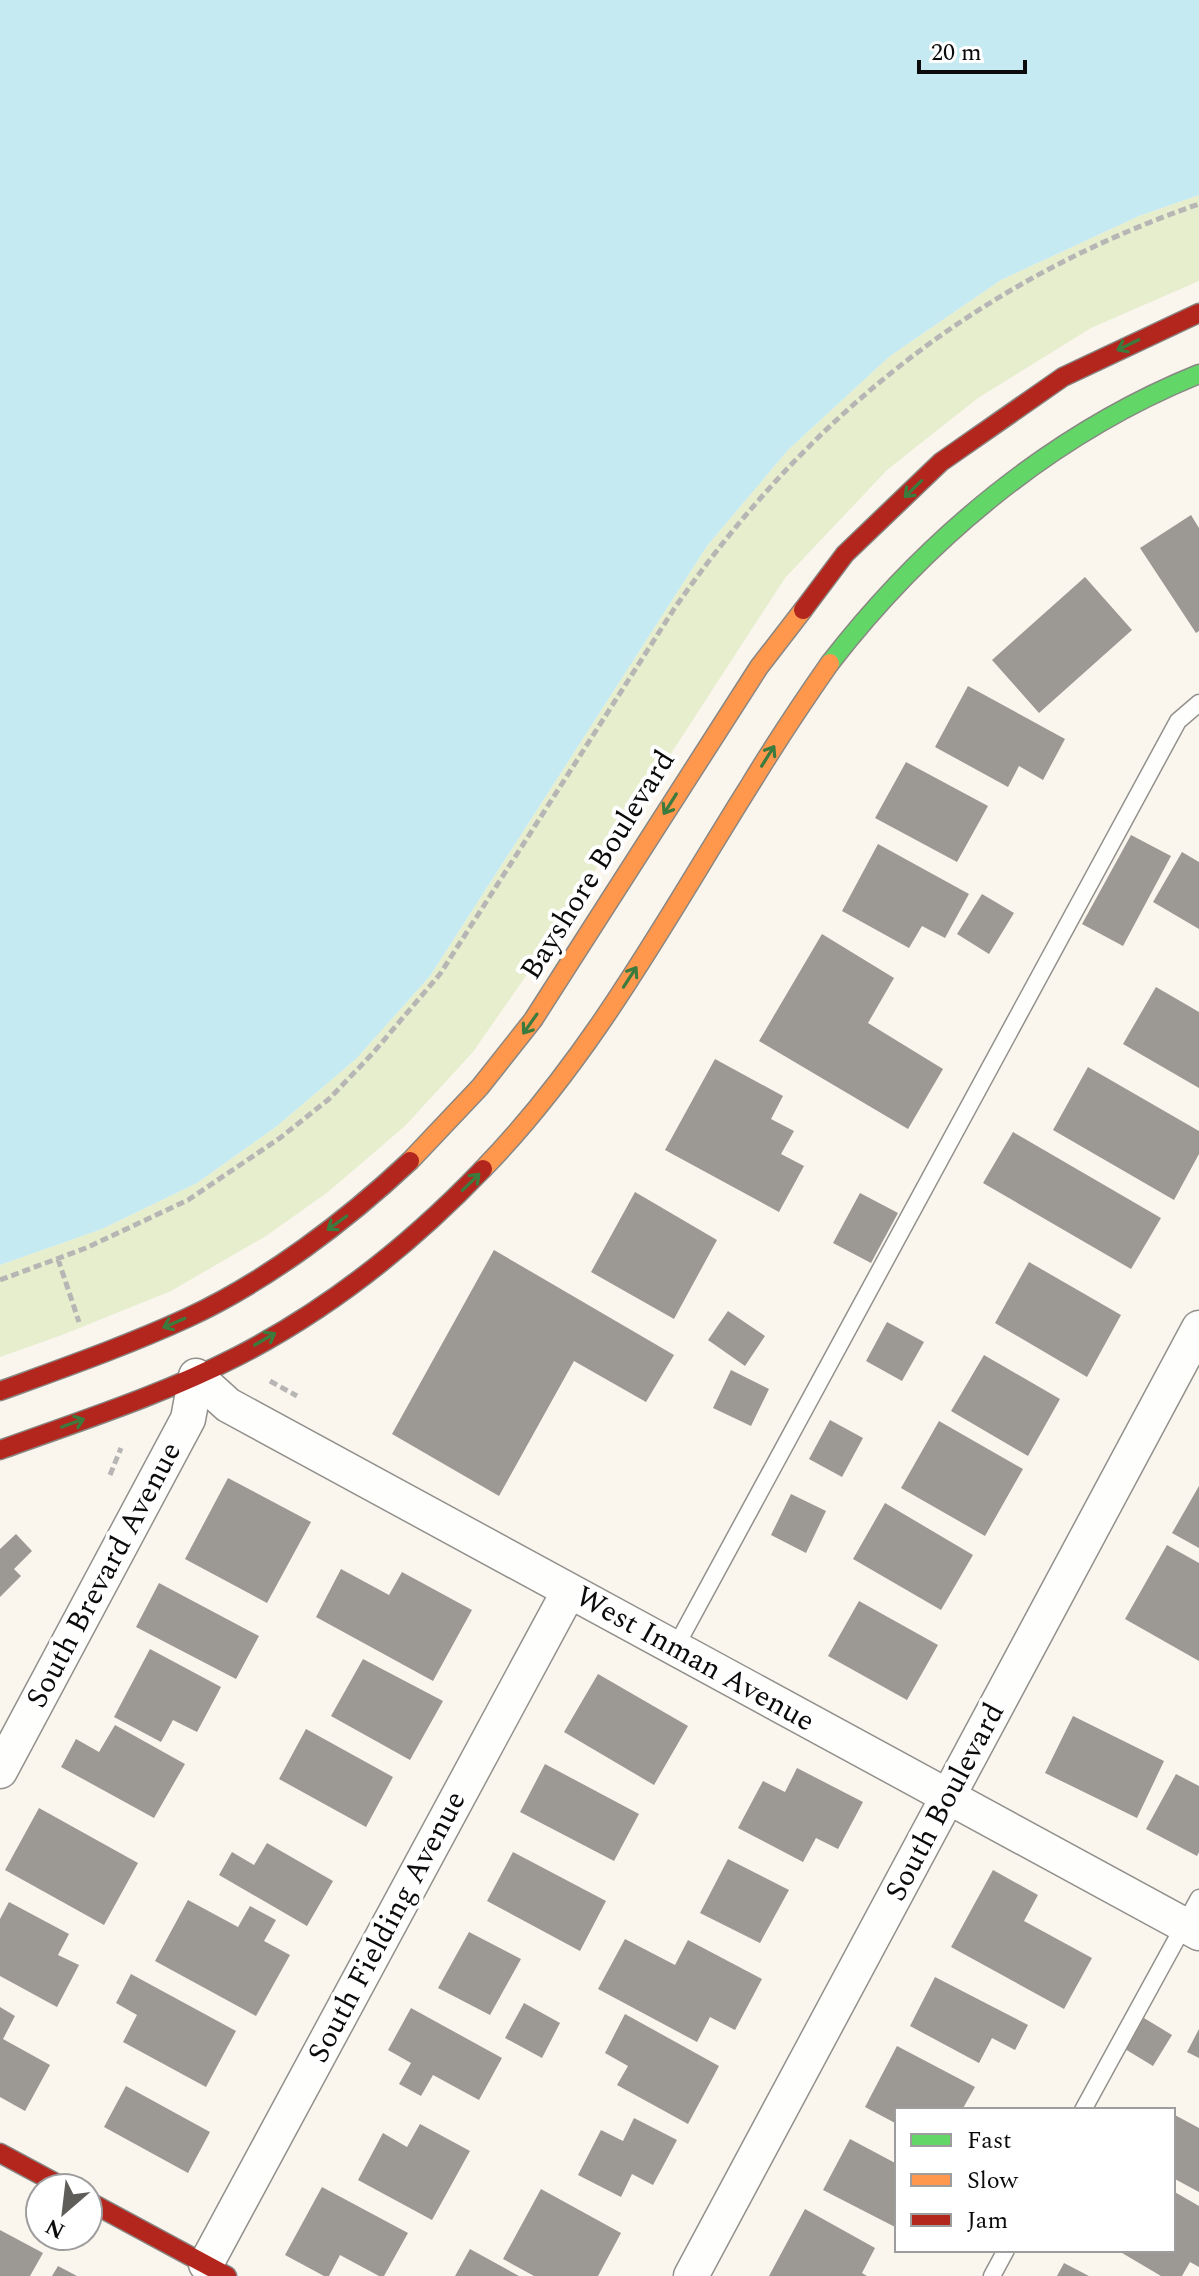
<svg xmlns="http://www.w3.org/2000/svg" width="1199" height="2276" viewBox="0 0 1199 2276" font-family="Spectral,serif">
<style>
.green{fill:#e6eece}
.water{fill:#c6eaf2}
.building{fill:#9c9894}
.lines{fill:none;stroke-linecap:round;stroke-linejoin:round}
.lane-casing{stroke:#93918d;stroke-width:19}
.street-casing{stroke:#93918d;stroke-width:37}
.fast-casing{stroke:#898784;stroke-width:21}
.slow-casing{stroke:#898784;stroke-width:21}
.jam-casing{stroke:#898784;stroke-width:21}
.path{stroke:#b7b6b5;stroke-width:5;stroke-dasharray:8 4;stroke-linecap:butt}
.lane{stroke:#fefefc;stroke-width:16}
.street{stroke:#fefefc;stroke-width:34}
.fast{stroke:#63d668;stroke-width:18}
.slow{stroke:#ff974d;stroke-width:18}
.jam{stroke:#b3261e;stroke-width:18}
.oneway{stroke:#3b7b3e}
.labels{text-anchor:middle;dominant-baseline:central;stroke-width:8;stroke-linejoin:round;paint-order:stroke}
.street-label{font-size:30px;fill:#0b0b0b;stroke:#fff}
</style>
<rect width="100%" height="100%" fill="#faf6ee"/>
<path class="green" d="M1199,195V281L1091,328L978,398L887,470L785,578L537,960L473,1052L405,1126L328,1192L266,1236L171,1291L62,1335L0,1357V1265L102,1229L197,1183L277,1126L356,1059L430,976L707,546L788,450L890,356L1001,280L1139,216Z"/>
<path class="water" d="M0,0H1199V195L1139,216L1001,280L890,356L788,450L707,546L430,976L356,1059L277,1126L197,1183L102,1229L0,1265Z"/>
<path class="building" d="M1191,515L1199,528V631L1196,633L1140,548Z
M1085,577L1132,630L1039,713L992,660Z
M968,686L1065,739L1043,780L1019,766L1008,787L935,747Z
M906,762L988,806L957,862L875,818Z
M1131,835L1171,856L1123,946L1082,924Z
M878,844L969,894L945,938L922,926L909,948L842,911Z
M1182,852L1199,862V929L1153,902Z
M982,894L1014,913L989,954L957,934Z
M822,934L894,978L868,1023L943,1069L908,1129L759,1041Z
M1156,987L1199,1012V1088L1123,1044Z
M715,1059L783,1096L771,1119L794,1131L781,1154L804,1166L779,1212L665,1150Z
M1088,1067L1199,1131V1154L1174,1200L1053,1130Z
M1013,1132L1161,1218L1131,1269L983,1183Z
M635,1192L717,1240L674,1319L591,1272Z
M860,1193L898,1213L871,1263L833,1243Z
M494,1250L674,1355L646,1402L574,1361L499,1496L392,1434Z
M1029,1262L1121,1315L1087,1377L995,1323Z
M728,1311L765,1336L745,1366L708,1340Z
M887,1322L924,1342L902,1381L866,1361Z
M984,1355L1060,1399L1028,1456L951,1411Z
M731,1370L769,1389L751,1426L713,1408Z
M830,1420L863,1438L842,1477L809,1459Z
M939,1421L1023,1469L985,1536L901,1488Z
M228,1478L311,1522L267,1603L185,1559Z
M1199,1486V1548L1172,1533Z
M791,1494L826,1511L806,1553L771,1535Z
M885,1503L973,1555L941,1610L853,1559Z
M16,1534L32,1551L14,1569L21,1576L0,1597V1549Z
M1167,1545L1199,1563V1661L1125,1619Z
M341,1569L389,1595L402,1572L472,1610L433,1681L316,1617Z
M159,1583L259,1636L236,1679L136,1627Z
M859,1601L938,1645L907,1700L828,1656Z
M150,1649L221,1687L197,1732L173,1720L161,1742L114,1717Z
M363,1659L443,1701L410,1760L331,1716Z
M598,1674L688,1726L654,1785L564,1732Z
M1073,1716L1164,1761L1137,1818L1045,1773Z
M115,1725L185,1764L154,1818L61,1767L76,1739L99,1752Z
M306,1729L393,1777L366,1827L279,1779Z
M545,1764L639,1814L614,1861L520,1812Z
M797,1768L863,1802L838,1849L816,1838L803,1862L738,1828L763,1781L785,1792Z
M1176,1774L1199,1786V1852L1197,1856L1146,1829Z
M39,1808L138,1863L104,1925L5,1870Z
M267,1843L333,1881L307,1926L219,1875L232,1852L254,1865Z
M513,1852L606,1901L580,1951L487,1901Z
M728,1859L789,1890L760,1943L700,1913Z
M993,1870L1038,1895L1024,1921L1092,1958L1064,2009L951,1947Z
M188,1900L238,1927L250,1906L276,1920L264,1941L290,1955L256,2016L155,1961Z
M9,1902L69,1934L58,1955L79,1965L57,2007L0,1976V1919Z
M469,1932L521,1959L490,2015L438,1988Z
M625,1939L675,1965L688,1940L762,1979L735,2030L710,2017L697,2042L598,1989Z
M131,1974L236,2031L206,2087L123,2042L137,2015L116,2003Z
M935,1977L1028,2025L1015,2050L992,2038L979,2063L910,2026Z
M524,2003L560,2023L542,2058L505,2038Z
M0,2007L15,2016L3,2039L50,2065L25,2111L0,2097Z
M411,2008L502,2058L479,2100L433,2075L421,2096L399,2084L411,2063L388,2050Z
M625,2014L719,2066L688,2124L617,2085L628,2066L605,2053Z
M1139,2015L1172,2035L1153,2066L1120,2046Z
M1199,2029V2058L1187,2052Z
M897,2046L975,2087L962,2110H897V2124L865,2107Z
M126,2086L210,2132L188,2173L104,2127Z
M1173,2114L1199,2128V2192L1173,2178Z
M634,2118L677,2140L653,2185L632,2174L621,2197L578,2175L601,2130L623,2141Z
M420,2124L470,2151L432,2220L358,2180L383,2133L407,2147Z
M850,2139L897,2164V2228L823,2190Z
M322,2187L408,2233L384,2276H379L340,2255L329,2276H324L285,2255Z
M541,2189L621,2233L598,2276H534L503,2259Z
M1173,2191L1199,2206V2267L1190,2262L1182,2276H1161L1117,2250H1173Z
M805,2209L875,2248L862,2273L867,2276H769Z
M0,2230L43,2253L30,2276H0Z
M470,2249L519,2276H455Z
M1064,2263L1089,2276H1057Z
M58,2266L77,2276H52Z"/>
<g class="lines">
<g class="lane-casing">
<path id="lane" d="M675,1648L1178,721L1199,703
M1083,2110L1199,1898
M992,2276L1006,2250"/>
</g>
<g class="street-casing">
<path id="street" d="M196,1376L228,1405L1199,1933
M0,1771L188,1419L196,1376
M206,2264L569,1591
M691,2276L1199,1328"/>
</g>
<g class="fast-casing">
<path id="fast" d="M830,663C926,539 1053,433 1199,374"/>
</g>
<g class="slow-casing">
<path id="slow" d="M410,1161L480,1087L533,1020L759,667L803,610
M483,1169C593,1056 667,917 750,785C775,744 802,703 830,663"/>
</g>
<g class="jam-casing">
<path id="jam" d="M803,610L845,554L941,462L1063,377L1199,313
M0,1391C63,1368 126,1346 187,1318C267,1281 346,1221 410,1161
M0,1450C80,1421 162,1395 238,1356C329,1309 412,1243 483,1169
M0,2153L65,2188
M88,2201L227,2276"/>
</g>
<path class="path" d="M58,1259L79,1322
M0,1280L86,1248L188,1200L280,1138L329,1099L373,1053L440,974L674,609C807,417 977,281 1199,204
M270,1381L297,1396
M110,1475L121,1448"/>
<use href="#lane" class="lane"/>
<use href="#street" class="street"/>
<use href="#fast" class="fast"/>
<use href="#slow" class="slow"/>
<use href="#jam" class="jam"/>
</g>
<defs><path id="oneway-shaft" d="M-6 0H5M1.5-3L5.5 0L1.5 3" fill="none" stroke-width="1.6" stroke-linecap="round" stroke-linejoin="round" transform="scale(2)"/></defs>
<g class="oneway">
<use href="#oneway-shaft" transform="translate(1128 345) rotate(154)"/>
<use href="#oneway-shaft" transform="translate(913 489) rotate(136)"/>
<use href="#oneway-shaft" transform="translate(768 756) rotate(-58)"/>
<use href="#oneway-shaft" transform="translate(670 804) rotate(122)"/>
<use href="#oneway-shaft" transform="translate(630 977) rotate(-57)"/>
<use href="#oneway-shaft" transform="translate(530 1024) rotate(125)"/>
<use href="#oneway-shaft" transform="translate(471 1182) rotate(-44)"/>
<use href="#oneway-shaft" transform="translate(337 1223) rotate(144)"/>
<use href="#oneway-shaft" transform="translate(174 1323) rotate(157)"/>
<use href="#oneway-shaft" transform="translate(265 1339) rotate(-30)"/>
<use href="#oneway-shaft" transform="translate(73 1423) rotate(-20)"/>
</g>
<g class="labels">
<g class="street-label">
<text transform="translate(598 865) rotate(-58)">Bayshore Boulevard</text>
<text transform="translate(104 1575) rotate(-62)">South Brevard Avenue</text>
<text transform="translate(695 1659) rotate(29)">West Inman Avenue</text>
<text transform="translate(945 1802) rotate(-62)">South Boulevard</text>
<text transform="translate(387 1927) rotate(-62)">South Fielding Avenue</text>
</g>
</g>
<rect x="895" y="2108" width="280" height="144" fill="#ffffff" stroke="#9d9d9d" stroke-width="2"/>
<rect x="911" y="2134" width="40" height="12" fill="#63d668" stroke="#9d9d9d" stroke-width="2"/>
<text x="967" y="2148" font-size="24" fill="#0b0b0b">Fast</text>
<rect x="911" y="2174" width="40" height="12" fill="#ff974d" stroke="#9d9d9d" stroke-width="2"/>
<text x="967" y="2188" font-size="24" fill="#0b0b0b">Slow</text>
<rect x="911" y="2214" width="40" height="12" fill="#b3261e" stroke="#9d9d9d" stroke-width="2"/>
<text x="967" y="2228" font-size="24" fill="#0b0b0b">Jam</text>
<g transform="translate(64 2212) rotate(208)"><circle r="38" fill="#ffffff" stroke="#9d9d9d" stroke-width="2"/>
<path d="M0-6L14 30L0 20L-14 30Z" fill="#5f5d5a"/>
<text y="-12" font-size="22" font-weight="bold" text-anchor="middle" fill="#0b0b0b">N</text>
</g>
<path d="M919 60v12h106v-12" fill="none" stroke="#0b0b0b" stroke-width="4"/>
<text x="931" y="60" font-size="24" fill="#0b0b0b" stroke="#ffffff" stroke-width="6" paint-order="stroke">20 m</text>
</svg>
